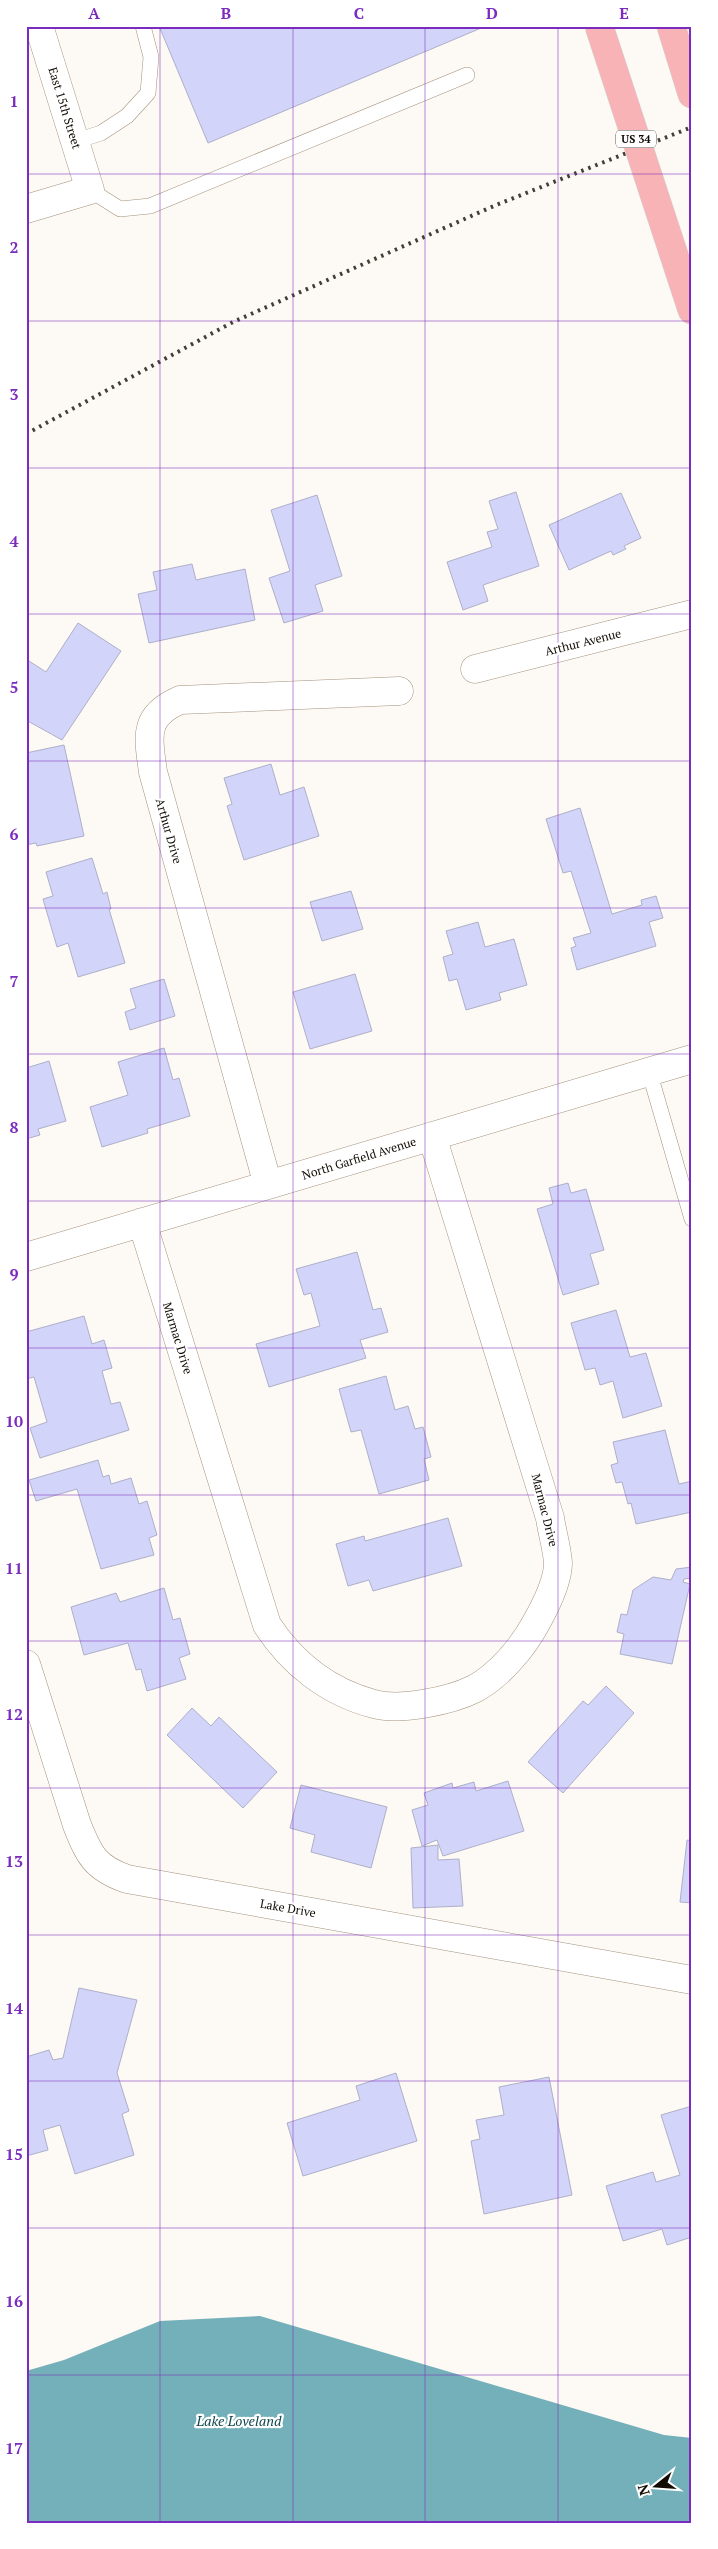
<svg xmlns="http://www.w3.org/2000/svg" width="718" height="2549" viewBox="0 0 718 2549" font-family="'PT Serif',serif">
<style>
.water{fill:#74b0b9}
.building{fill:#d2d4f9;stroke:#aeafc9}
.lines{fill:none;stroke-linecap:round;stroke-linejoin:round}
.service-casing{stroke:#a5927e;stroke-width:16}
.minor-casing{stroke:#a5927e;stroke-width:29}
.trunk-casing{stroke:#d4d3d2;stroke-width:29}
.service{stroke:#fff;stroke-width:15}
.minor{stroke:#fff;stroke-width:28}
.trunk{stroke:#f8b3b6;stroke-width:28}
.rail{stroke:#443e37;stroke-width:4;stroke-dasharray:2.5 5;stroke-linecap:butt}
.trunk-bridge-casing{stroke:#d4d3d2;stroke-width:29;stroke-linecap:butt}
.trunk-bridge{stroke:#f8b3b6;stroke-width:28}
.grid{fill:none;stroke:#7b2cbf;stroke-width:1;stroke-opacity:0.55}
.labels{text-anchor:middle;dominant-baseline:central;stroke-width:4.5;stroke-linejoin:round;paint-order:stroke}
.shield{fill:#fff;stroke:#58544f;stroke-width:1}
.shield-label{font-size:11px;font-weight:bold;fill:#110b04}
.street-label{font-size:12px;fill:#110b04;stroke:#fff}
.water-label{font-size:14px;font-style:italic;fill:#10474e;stroke:#fff}
.neatline{fill:none;stroke:#7b2cbf;stroke-width:2}
.grid-label{font-size:16px;text-anchor:middle;font-weight:bold;fill:#7b2cbf}
</style>
<rect width="100%" height="100%" fill="#fdf9f4"/>
<path class="water" d="M260,2316L664,2435L692,2438V2523H26V2371L64,2360L160,2321Z"/>
<path class="building" d="M159,26H486L208,143Z
M516,492L539,566L483,585L488,601L463,610L447,562L492,547L487,532L498,529L489,501Z
M621,493L641,538L624,546L626,549L613,555L611,551L569,570L549,525Z
M317,495L342,576L315,585L323,611L284,623L269,578L290,571L271,510Z
M192,564L196,580L245,569L255,620L149,643L138,594L157,590L153,572Z
M78,623L121,651L62,740L26,720V659L46,672Z
M64,745L84,836L37,846L36,843L26,845V753Z
M271,764L280,795L304,787L319,836L244,860L227,806L232,804L224,778Z
M580,808L612,914L642,905L641,900L656,896L663,918L649,922L656,946L577,970L571,948L576,946L573,938L591,933L571,871L563,873L546,819Z
M92,858L103,894L107,892L111,909H109L125,963L78,977L68,943L57,947L43,899L53,896L46,872Z
M351,891L363,929L322,941L310,902Z
M478,922L485,947L514,939L527,985L499,993L501,1000L466,1010L457,979L449,981L443,957L453,954L446,931Z
M355,974L372,1031L310,1049L293,992Z
M164,979L175,1016L130,1030L125,1012L136,1008L130,989Z
M164,1048L173,1080L179,1078L190,1116L147,1129L148,1133L102,1147L90,1107L128,1095L118,1062Z
M49,1061L66,1121L38,1129L40,1135L26,1139V1068Z
M568,1183L571,1193L586,1189L604,1250L590,1254L599,1284L563,1295L537,1209L553,1204L549,1188Z
M357,1252L373,1310L381,1308L388,1332L360,1340L366,1358L269,1387L256,1344L320,1326L311,1293L304,1295L296,1269Z
M616,1310L630,1357L646,1353L662,1406L623,1418L613,1381L600,1385L595,1368L585,1370L571,1323Z
M84,1316L92,1344L104,1340L112,1368L102,1371L111,1404L120,1402L129,1430L40,1458L30,1428L47,1422L34,1377L26,1379V1332Z
M386,1376L395,1410L408,1406L415,1429L423,1427L431,1457L424,1459L429,1480L379,1494L361,1430L351,1432L339,1389Z
M665,1430L679,1484L692,1481V1512L636,1524L631,1503L628,1504L622,1482L616,1483L611,1465L618,1463L613,1442Z
M98,1460L103,1477L109,1475L111,1484L131,1478L139,1504L147,1501L157,1535L149,1538L154,1555L101,1569L77,1489L36,1501L29,1480Z
M448,1518L462,1566L373,1591L369,1580L348,1586L336,1544L364,1536L365,1541Z
M692,1567V1578L684,1579L683,1582L690,1584L672,1664L620,1654L624,1634L617,1632L621,1614L627,1615L633,1590L653,1577L671,1580L676,1569Z
M164,1588L173,1620L180,1618L190,1654L179,1658L186,1679L147,1691L141,1669L136,1670L128,1643L84,1655L71,1607L116,1593L120,1602Z
M606,1686L634,1713L563,1793L528,1762L583,1701L588,1705Z
M192,1708L211,1726L219,1717L277,1772L243,1808L167,1735Z
M508,1781L524,1831L443,1856L437,1840L422,1846L412,1810L428,1805L424,1793L452,1783L453,1788L474,1782L476,1791Z
M301,1785L387,1807L371,1868L311,1852L315,1835L290,1828Z
M687,1840L692,1841V1903L680,1902Z
M438,1845V1860L459,1859L463,1906L413,1908L411,1848Z
M79,1988L137,2000L117,2073L129,2111L122,2114L134,2155L75,2174L60,2125L43,2130L48,2150L26,2156V2057L49,2050L53,2060L63,2058Z
M396,2073L417,2141L303,2176L287,2123L360,2100L356,2086Z
M549,2077L572,2195L484,2214L471,2141L480,2139L476,2120L504,2115L499,2087Z
M692,2106V2237L667,2245L662,2229L623,2241L606,2186L653,2172L656,2182L680,2175L661,2115Z"/>
<g class="lines">
<g class="service-casing">
<path id="service" d="M76,141L101,133L127,116L148,93L151,57L143,26
M90,190L120,209L150,206L467,75
M649,1071L692,1219"/>
</g>
<g class="minor-casing">
<path id="minor" d="M26,209L90,190L39,26
M475,669L692,614
M268,1185L153,772C148,736 143,716 180,700L399,691
M142,1222L267,1625C292,1663 328,1692 374,1704C400,1711 450,1701 474,1689C499,1676 523,1647 536,1623C545,1607 558,1581 558,1563C557,1548 552,1532 550,1518L432,1136
M26,1257L692,1059
M26,1664L77,1825C89,1855 95,1868 127,1879L692,1980"/>
</g>
<g class="trunk-casing">
<path id="trunk" d="M671,26L692,94
M673,252L692,310"/>
</g>
<use href="#service" class="service"/>
<use href="#minor" class="minor"/>
<use href="#trunk" class="trunk"/>
<path class="rail" d="M26,434L233,322L496,205L692,127"/>
<g class="trunk-bridge-casing">
<path id="trunk-bridge" d="M599,26L673,252"/>
</g>
<use href="#trunk-bridge" class="trunk-bridge"/>
</g>
<path class="grid" d="M160,26V2523M293,26V2523M425,26V2523M558,26V2523M26,174H692M26,321H692M26,468H692M26,614H692M26,761H692M26,908H692M26,1054H692M26,1201H692M26,1348H692M26,1495H692M26,1641H692M26,1788H692M26,1935H692M26,2081H692M26,2228H692M26,2375H692"/>
<g class="labels">
<rect class="shield" x="616" y="130.5" width="40" height="17" rx="4"/>
<g class="shield-label">
<text x="636" y="139">US 34</text>
</g>
<g class="street-label">
<text transform="translate(65 108) rotate(73)">East 15th Street</text>
<text transform="translate(583 642) rotate(-14)">Arthur Avenue</text>
<text transform="translate(169 831) rotate(74)">Arthur Drive</text>
<text transform="translate(359 1158) rotate(-17)">North Garfield Avenue</text>
<text transform="translate(178 1338) rotate(73)">Marmac Drive</text>
<text transform="translate(545 1510) rotate(76)">Marmac Drive</text>
<text transform="translate(288 1908) rotate(10)">Lake Drive</text>
</g>
<g class="water-label">
<text x="239" y="2420">Lake Loveland</text>
</g>
</g>
<rect width="718" height="2549" fill="none" stroke="#ffffff" stroke-width="55"/>
<g transform="translate(656 2486) rotate(253)" stroke="#ffffff" stroke-width="4" paint-order="stroke">
<path d="M0-4L9 19L0 12L-9 19Z" fill="#110b04"/>
<text y="-8" font-size="14" font-weight="bold" text-anchor="middle" fill="#110b04">N</text>
</g>
<rect x="28" y="28" width="662" height="2494" class="neatline"/>
<g class="grid-label">
<text x="94" y="19">A</text>
<text x="226" y="19">B</text>
<text x="359" y="19">C</text>
<text x="492" y="19">D</text>
<text x="624" y="19">E</text>
<text x="14" y="107">1</text>
<text x="14" y="253">2</text>
<text x="14" y="400">3</text>
<text x="14" y="547">4</text>
<text x="14" y="693">5</text>
<text x="14" y="840">6</text>
<text x="14" y="987">7</text>
<text x="14" y="1133">8</text>
<text x="14" y="1280">9</text>
<text x="14" y="1427">10</text>
<text x="14" y="1574">11</text>
<text x="14" y="1720">12</text>
<text x="14" y="1867">13</text>
<text x="14" y="2014">14</text>
<text x="14" y="2160">15</text>
<text x="14" y="2307">16</text>
<text x="14" y="2454">17</text>
</g>
</svg>
